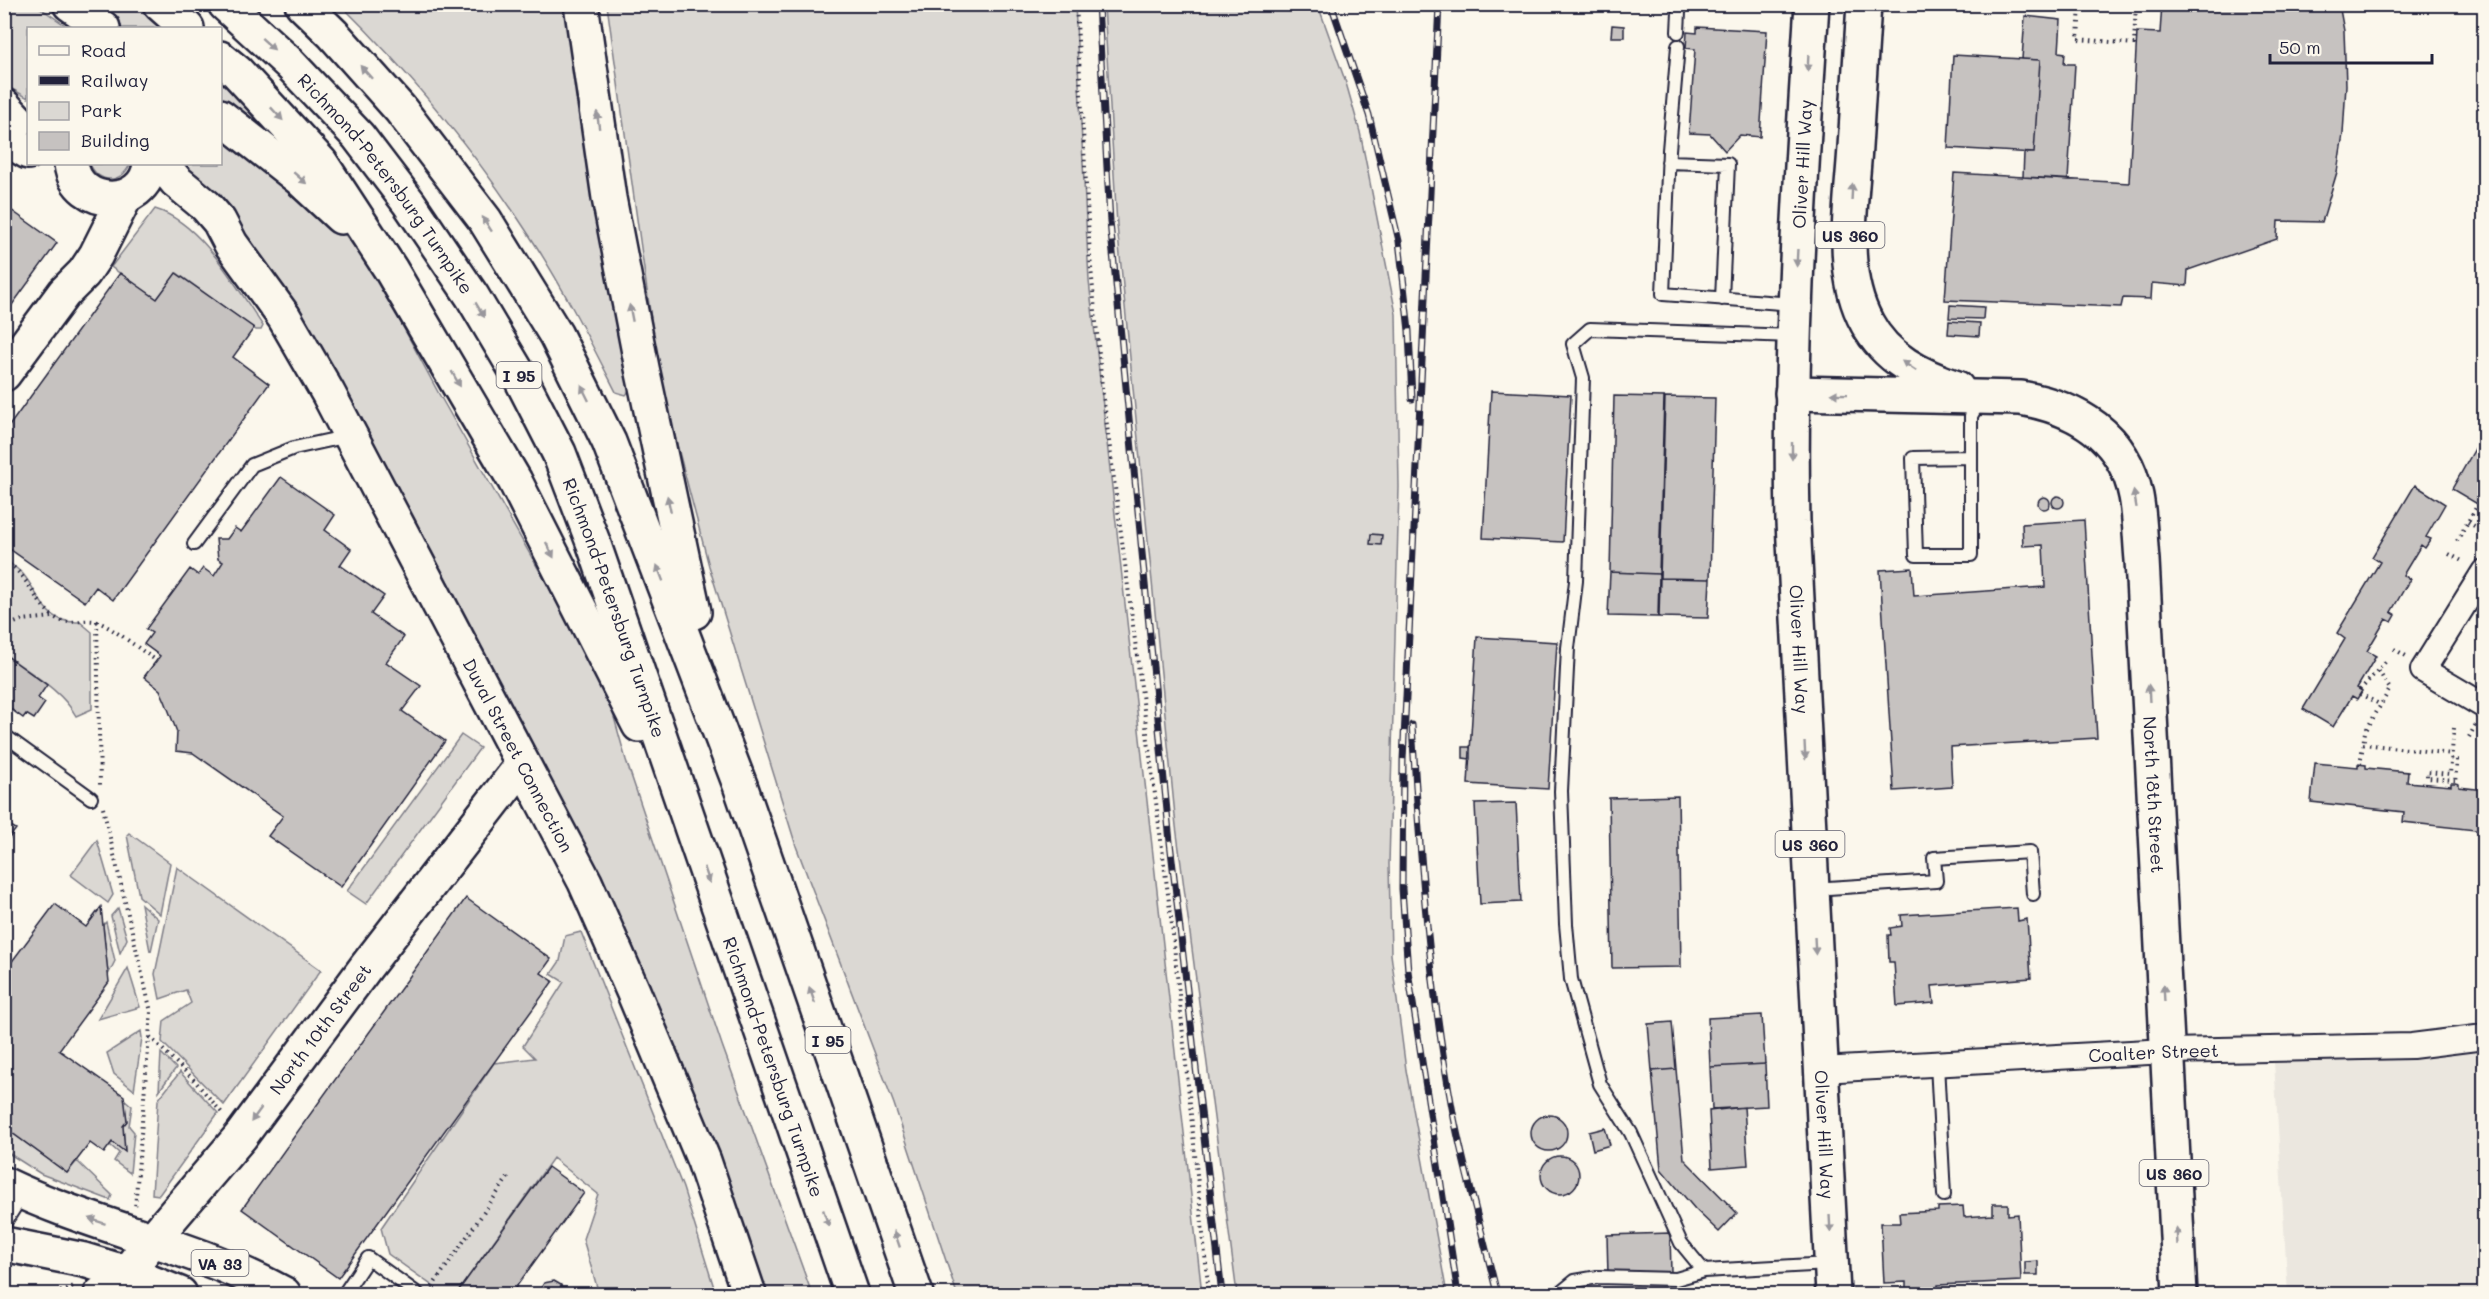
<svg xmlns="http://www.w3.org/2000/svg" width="2489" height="1299" viewBox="0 0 2489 1299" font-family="Mali,sans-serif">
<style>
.built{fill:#ebe7df}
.green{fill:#dbd8d3;stroke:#7e7d87;stroke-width:1.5}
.building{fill:#c6c2c0;stroke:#22223b;stroke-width:1.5}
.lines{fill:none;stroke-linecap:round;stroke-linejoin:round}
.lane-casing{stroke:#22223b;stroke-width:16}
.street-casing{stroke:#22223b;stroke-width:28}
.secondary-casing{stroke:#22223b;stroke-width:38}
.primary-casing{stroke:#22223b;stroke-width:38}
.highway-casing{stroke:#22223b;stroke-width:38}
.path{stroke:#22223b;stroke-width:4;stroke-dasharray:1.5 4.5;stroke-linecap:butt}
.lane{stroke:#fbf7ec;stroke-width:12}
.street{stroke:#fbf7ec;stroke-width:24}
.secondary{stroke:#fbf7ec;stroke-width:33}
.primary{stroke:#fbf7ec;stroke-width:33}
.highway{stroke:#fbf7ec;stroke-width:33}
.rail-casing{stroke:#22223b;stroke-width:7}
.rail{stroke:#fbf7ec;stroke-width:4.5;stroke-dasharray:14;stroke-linecap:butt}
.oneway{fill:#99979c}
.labels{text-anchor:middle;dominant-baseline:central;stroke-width:4.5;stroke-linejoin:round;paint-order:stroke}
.shield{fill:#fbf7ec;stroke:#636270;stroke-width:1.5}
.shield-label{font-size:16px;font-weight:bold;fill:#22223b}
.street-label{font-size:18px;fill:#22223b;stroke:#fbf7ec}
</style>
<rect width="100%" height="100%" fill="#fbf7ec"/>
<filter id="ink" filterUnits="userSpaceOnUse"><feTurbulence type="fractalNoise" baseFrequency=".0167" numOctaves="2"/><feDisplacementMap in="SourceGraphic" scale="12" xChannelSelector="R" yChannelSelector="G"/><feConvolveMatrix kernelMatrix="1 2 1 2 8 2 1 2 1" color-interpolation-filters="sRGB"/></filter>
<g filter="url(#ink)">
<path class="built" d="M2484,1027V1294H2288L2273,1045Z"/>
<path class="green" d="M5,4L36,5L69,28H28V98L5,85Z
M83,5H146L174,28H116Z
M341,5H567L630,380L629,391L626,395L616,392C590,341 564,289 533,241C478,156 413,76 341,5Z
M607,5H1075L1089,281L1202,1294H957L894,1104L796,846L709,566L659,376Z
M1104,5H1318L1346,83L1360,132L1396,314L1399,487L1389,864L1391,954L1406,1070L1447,1294H1237L1176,826L1117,225Z
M220,71L325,183L221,104Z
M221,131L341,229L377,278L439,394L577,637L610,703L626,760L722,1045L812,1294H762L487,676L171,164H220Z
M90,164H130C122,184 98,184 90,164Z
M155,209C202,223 237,288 263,326L261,330H256L177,273L157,299L111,267Z
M5,560C11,564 18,569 23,574C42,597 43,624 80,622L92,632V709L76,716C61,689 28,672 5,654Z
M461,735L480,748L366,904L347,891Z
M129,833L170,863L160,914L139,896L127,835Z
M97,840L113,895L108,903L71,875Z
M177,867L321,970L224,1105L162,1042L164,1021L191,1003L186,990L160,999L155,974Z
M141,904L158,919L151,951H150Z
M118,908L127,939L120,953L111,916Z
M106,922L115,961L108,975L103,925Z
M581,932L683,1188L716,1294H599L583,1239L598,1194L553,1158L456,1294H429L434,1287L388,1254L381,1228L494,1063L535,1058L523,1046L564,982L551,974L560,961L565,936Z
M128,968L140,1007L98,1019Z
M141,1031L142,1038L134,1090L114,1074L107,1053Z
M161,1053L176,1068L159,1091Z
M180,1072L218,1113L159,1195L152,1194L158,1100Z
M124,1099L132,1106L129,1126L134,1132L130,1173L114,1161L119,1153L110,1145L112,1142L125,1151L123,1126L127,1121Z
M4,1127L67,1173L77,1161L112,1195L110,1200L41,1174L5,1151Z"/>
<path class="building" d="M2162,4H2339L2344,31L2346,85L2343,134L2337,172L2322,222L2278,221L2277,239L2188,270L2187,286L2152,283L2151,299L2123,298L2121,307L1945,300L1954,173L2129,183L2137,32L2160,33Z
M2025,16L2061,20L2059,52L2065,53L2064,64H2075L2068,180L2023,177L2024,153H2034L2040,60L2022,59Z
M1612,25L1624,26V37H1611Z
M1697,27L1767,31L1760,137L1740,135L1725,151L1710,134L1689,133L1695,49L1686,48L1687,32L1697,33Z
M1953,55L2040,60L2034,153L1948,148Z
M4,205L57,243L4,316Z
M120,273L157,299L176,273L254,328L233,357L269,384L113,600L96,587L85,602L4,545V433Z
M1950,305L1984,307L1983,319L1949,318Z
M1949,321L1980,323L1979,336L1948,334Z
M1491,391L1571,395L1563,542L1483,538Z
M1614,396L1664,397L1659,574L1610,572Z
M1665,397L1715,398L1710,579L1660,578Z
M2484,433V508L2452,489Z
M281,477L335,515L325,530L351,549L340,565L384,596L371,614L404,637L386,662L421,686L402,711L445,741L341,887L268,836L283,816L193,753L176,751L177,732L165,701L160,690L144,677L160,656L144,644L152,633L146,629L190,569L198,575L203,568L214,576L223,562L218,559L216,539H227L235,528L241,532Z
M2415,485L2445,504L2426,537L2431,539L2425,548L2421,545L2403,575L2410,579L2391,612L2396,615L2392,622L2386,619L2367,651L2376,656L2357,688L2362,691L2357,699L2352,696L2333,727L2303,709L2345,639L2337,633L2380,562L2372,557Z
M2052 502a6 6 0 1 1 12 0a6 6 0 1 1-12 0Z
M2038 503a6 6 0 1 1 12 0a6 6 0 1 1-12 0Z
M2084,520L2097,738L1950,747L1952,787L1894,791L1880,570L1912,568L1914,596L2045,587L2043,545L2023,546L2022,524Z
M1371,534L1382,535L1381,545L1370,544Z
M1610,572L1659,574L1658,617L1608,616Z
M1660,578L1710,579L1708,618L1659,617Z
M1477,637L1557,642L1548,789L1468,784Z
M4,654L47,685L38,698L45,703L34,719L26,714L23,718L4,704Z
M1463,747H1470V759L1463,758Z
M2315,763L2358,767V764L2366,765V768L2408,772L2407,782L2451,786V783H2455L2459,784V787L2484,790V831L2403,822L2404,812L2311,802Z
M1678,796L1681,967L1612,968L1609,798Z
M1516,803L1521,902L1480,904L1475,804Z
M4,822L16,829L4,845Z
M466,898L551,959L541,973L553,981L338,1278L242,1209Z
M55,904L86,927L101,907L109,982L59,1050L124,1096L127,1121L123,1126L125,1152L112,1142L104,1153L90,1143L67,1173L4,1127V972Z
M2017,908L2018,921L2027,919L2031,978L1932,986L1934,1003L1897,1006L1894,962H1889L1888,935H1891L1890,928L1902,926L1901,915Z
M1762,1015L1765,1064L1710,1067L1708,1018Z
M1672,1022L1676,1069L1652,1071L1648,1024Z
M1765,1064L1767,1106L1712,1109L1710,1067Z
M1676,1069L1684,1159L1737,1213L1719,1232L1695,1209L1661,1169L1652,1071Z
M1744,1107L1748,1165L1712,1168L1709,1111Z
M1531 1133a18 18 0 1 1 36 0a18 18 0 1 1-36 0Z
M1605,1128L1610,1145L1593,1150L1589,1132Z
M1541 1175a19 19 0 1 1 38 0a19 19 0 1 1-38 0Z
M548,1167L584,1193L511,1294H456Z
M1993,1204H2008V1215L2018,1214L2021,1281L1938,1285V1294H1906V1282L1884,1283L1881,1223H1900L1899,1213L1938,1211V1207L1963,1206L1964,1217L1993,1215Z
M1670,1233L1671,1273L1608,1275L1607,1235Z
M2038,1261V1275H2025V1262Z
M554,1281L561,1285L563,1294H540L539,1291L544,1283Z"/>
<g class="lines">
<g class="lane-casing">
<path id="lane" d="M1678,32L1679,12L1682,4
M1678,46L1669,150L1663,294L1794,304
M1668,162L1728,164L1722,299
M1792,336L1590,329L1573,344L1583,378L1576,581L1568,648L1561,791L1566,924L1571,979L1600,1084L1631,1133L1681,1243L1704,1271L1829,1264
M1971,457L1913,458L1916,555H1971V416L1980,400
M194,544L252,465L294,448L349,436
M4,735L91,798
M1813,889L1936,881L1934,858L2030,852L2033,894
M1937,1064L1944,1195
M4,1224L23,1194
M344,1294L368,1258L418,1294
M1559,1294L1575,1281L1598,1277L1676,1279L1704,1271"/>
</g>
<g class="street-casing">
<g id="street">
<path d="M2484,572L2423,670L2484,706"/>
<path id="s1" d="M1821,1070L2167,1051L2412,1046L2484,1037"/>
</g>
</g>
<g class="secondary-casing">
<g id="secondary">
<path d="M4,138L28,152"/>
<path d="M71,164C77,209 145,210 150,164"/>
<path id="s2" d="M162,164L176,181L206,206L219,221L231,244L284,317L328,393L585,882L633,991L704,1161L749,1294"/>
<path d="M4,374L64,293L84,273L96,255L125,197"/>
<path id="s3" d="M101,1294L114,1289L153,1239L241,1136L366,967L522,765"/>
</g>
</g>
<g class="primary-casing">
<g id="primary">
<path id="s4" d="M1812,4C1801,177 1789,349 1793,522L1833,1294"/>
<path d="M1864,4C1861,52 1858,99 1855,147C1852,203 1838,271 1867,323C1886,359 1921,376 1957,388"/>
<path id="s5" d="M1792,393L2021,398C2077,408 2124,435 2136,496C2140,517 2140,539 2142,560L2180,1294"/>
<path d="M4,1184C95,1228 195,1245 284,1294"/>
<path d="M4,1244L84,1260L127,1273L180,1294"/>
</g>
</g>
<g class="highway-casing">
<g id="highway">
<path d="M70,4L103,28"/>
<path d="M160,4L187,28"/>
<path id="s6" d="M225,4L289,63L358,136L409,203L472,296L519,375L559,453L593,542L852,1294"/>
<path d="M302,4L333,34L400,109L485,220L556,335L609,442L740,785L916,1294"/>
<path d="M581,4L609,198L642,368L694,612"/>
<path d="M220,58L237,72L321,163L391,270L515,481L639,725"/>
<path d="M4,106L18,121"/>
<path d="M220,116L299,178L341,217"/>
</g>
</g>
<path class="path" d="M1076,4L1090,257L1102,387L1172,925L1209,1294
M2080,4L2078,39L2134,44L2136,4
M2468,522L2484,532
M2457,541L2478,504
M2449,554L2464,562
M4,560C31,578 31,598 53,616C67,628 83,617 98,622C113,628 142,651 157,661
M97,621L100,785
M4,627L22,620L53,617
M2394,649L2406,656
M2360,690L2388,659
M2360,694L2381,705
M2454,728L2450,774L2427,772V778L2455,780
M2469,737L2476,724
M2363,744L2452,754
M2451,759L2457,760L2455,783
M2360,764L2365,732L2390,689L2378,670
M103,808L151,1012L135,1208
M150,1037L194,1080L223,1114
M432,1287L509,1176
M55,1294L74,1286"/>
<use href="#lane" class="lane"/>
<use href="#street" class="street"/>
<use href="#secondary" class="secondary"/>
<use href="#primary" class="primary"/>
<use href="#highway" class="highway"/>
<g class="rail-casing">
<path id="rail" d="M1098,4L1110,222L1170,842L1222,1294
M1331,4L1369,115L1399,241L1409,331L1412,399
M1439,4L1403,760L1402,889L1408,971L1458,1294
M1412,725C1420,855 1429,986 1453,1113C1465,1174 1483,1234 1497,1294"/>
</g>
<use href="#rail" class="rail"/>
</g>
<defs><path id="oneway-solid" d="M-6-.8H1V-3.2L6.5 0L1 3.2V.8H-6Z" transform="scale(1.5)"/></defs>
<g class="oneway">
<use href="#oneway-solid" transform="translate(268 44) rotate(42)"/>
<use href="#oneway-solid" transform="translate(1808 63) rotate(93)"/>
<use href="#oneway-solid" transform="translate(366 72) rotate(-132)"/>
<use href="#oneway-solid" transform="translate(277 114) rotate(47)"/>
<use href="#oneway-solid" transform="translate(598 120) rotate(-98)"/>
<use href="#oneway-solid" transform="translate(300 178) rotate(41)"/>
<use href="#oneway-solid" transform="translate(1852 192) rotate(-87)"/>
<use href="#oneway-solid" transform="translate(487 224) rotate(-123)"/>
<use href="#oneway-solid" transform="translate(1797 258) rotate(93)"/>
<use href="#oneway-solid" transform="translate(480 310) rotate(59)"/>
<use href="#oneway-solid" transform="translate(631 313) rotate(-101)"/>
<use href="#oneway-solid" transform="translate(1909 366) rotate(-146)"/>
<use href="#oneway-solid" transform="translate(456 379) rotate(60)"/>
<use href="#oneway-solid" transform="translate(585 393) rotate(-116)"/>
<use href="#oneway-solid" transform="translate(1839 394) rotate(-179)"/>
<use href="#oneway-solid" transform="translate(1792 451) rotate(90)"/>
<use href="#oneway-solid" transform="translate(2135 499) rotate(-100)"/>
<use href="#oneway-solid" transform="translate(669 504) rotate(-102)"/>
<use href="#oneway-solid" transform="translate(550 550) rotate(63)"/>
<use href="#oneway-solid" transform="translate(660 573) rotate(-111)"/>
<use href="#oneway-solid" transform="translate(2149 693) rotate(-93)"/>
<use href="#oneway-solid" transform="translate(1805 751) rotate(87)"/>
<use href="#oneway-solid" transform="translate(707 875) rotate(71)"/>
<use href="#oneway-solid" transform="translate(1815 946) rotate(87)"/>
<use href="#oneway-solid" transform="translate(2164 993) rotate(-93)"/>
<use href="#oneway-solid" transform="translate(812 995) rotate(-109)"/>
<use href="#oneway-solid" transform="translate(256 1115) rotate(126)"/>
<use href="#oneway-solid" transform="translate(826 1218) rotate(71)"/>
<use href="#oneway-solid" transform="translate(97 1221) rotate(-162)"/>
<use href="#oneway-solid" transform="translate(1830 1224) rotate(87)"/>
<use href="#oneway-solid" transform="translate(2177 1236) rotate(-93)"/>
<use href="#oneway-solid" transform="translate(897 1239) rotate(-109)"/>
</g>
</g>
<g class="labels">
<g class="shield">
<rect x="1815.5" y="222" width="69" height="26" rx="4.5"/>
<rect x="496.5" y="362" width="45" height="26" rx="4.5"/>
<rect x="1775.5" y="831" width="69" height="26" rx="4.5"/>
<rect x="805.5" y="1027" width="45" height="26" rx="4.5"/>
<rect x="2139.5" y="1160" width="69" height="26" rx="4.5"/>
<rect x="191.5" y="1250" width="57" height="26" rx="4.5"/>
</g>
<g class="shield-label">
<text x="1850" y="235">US 360</text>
<text x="519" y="375">I 95</text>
<text x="1810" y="844">US 360</text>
<text x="828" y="1040">I 95</text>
<text x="2174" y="1173">US 360</text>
<text x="220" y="1263">VA 33</text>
</g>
<g class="street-label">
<text transform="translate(1802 164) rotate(-87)">Oliver Hill Way</text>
<text stroke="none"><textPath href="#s6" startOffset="242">Richmond-Petersburg Turnpike</textPath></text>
<text stroke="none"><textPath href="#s6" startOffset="728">Richmond-Petersburg Turnpike</textPath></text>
<text stroke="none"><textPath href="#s4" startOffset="646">Oliver Hill Way</textPath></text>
<text stroke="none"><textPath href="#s2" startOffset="694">Duval Street Connection</textPath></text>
<text stroke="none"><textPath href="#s5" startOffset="690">North 18th Street</textPath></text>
<text stroke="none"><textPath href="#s3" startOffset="346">North 10th Street</textPath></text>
<text stroke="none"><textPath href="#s1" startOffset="333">Coalter Street</textPath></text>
<text stroke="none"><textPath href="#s6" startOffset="1214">Richmond-Petersburg Turnpike</textPath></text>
<text stroke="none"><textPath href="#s4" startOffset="1132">Oliver Hill Way</textPath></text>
</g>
</g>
<rect width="2489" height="1299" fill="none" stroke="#fbf7ec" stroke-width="24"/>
<rect x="12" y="12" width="2465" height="1275" fill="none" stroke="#22223b" stroke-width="2" filter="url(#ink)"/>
<rect x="27" y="27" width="195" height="138" fill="#fbf7ec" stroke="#a4a2a5" stroke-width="1.5"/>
<rect x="39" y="46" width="30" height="9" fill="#fbf7ec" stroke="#a4a2a5" stroke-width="1.5"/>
<text x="81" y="57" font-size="18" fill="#22223b">Road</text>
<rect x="39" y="76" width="30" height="9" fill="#22223b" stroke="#a4a2a5" stroke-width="1.5"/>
<text x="81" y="87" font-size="18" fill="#22223b">Railway</text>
<rect x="39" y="102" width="30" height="18" fill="#dbd8d3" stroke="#a4a2a5" stroke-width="1.5"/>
<text x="81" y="117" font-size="18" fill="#22223b">Park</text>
<rect x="39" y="132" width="30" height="18" fill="#c6c2c0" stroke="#a4a2a5" stroke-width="1.5"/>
<text x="81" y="147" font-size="18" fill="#22223b">Building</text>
<path d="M2270 54v9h162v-9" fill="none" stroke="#22223b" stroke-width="3"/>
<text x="2279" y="54" font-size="18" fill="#22223b" stroke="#fbf7ec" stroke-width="4.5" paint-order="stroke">50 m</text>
</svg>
